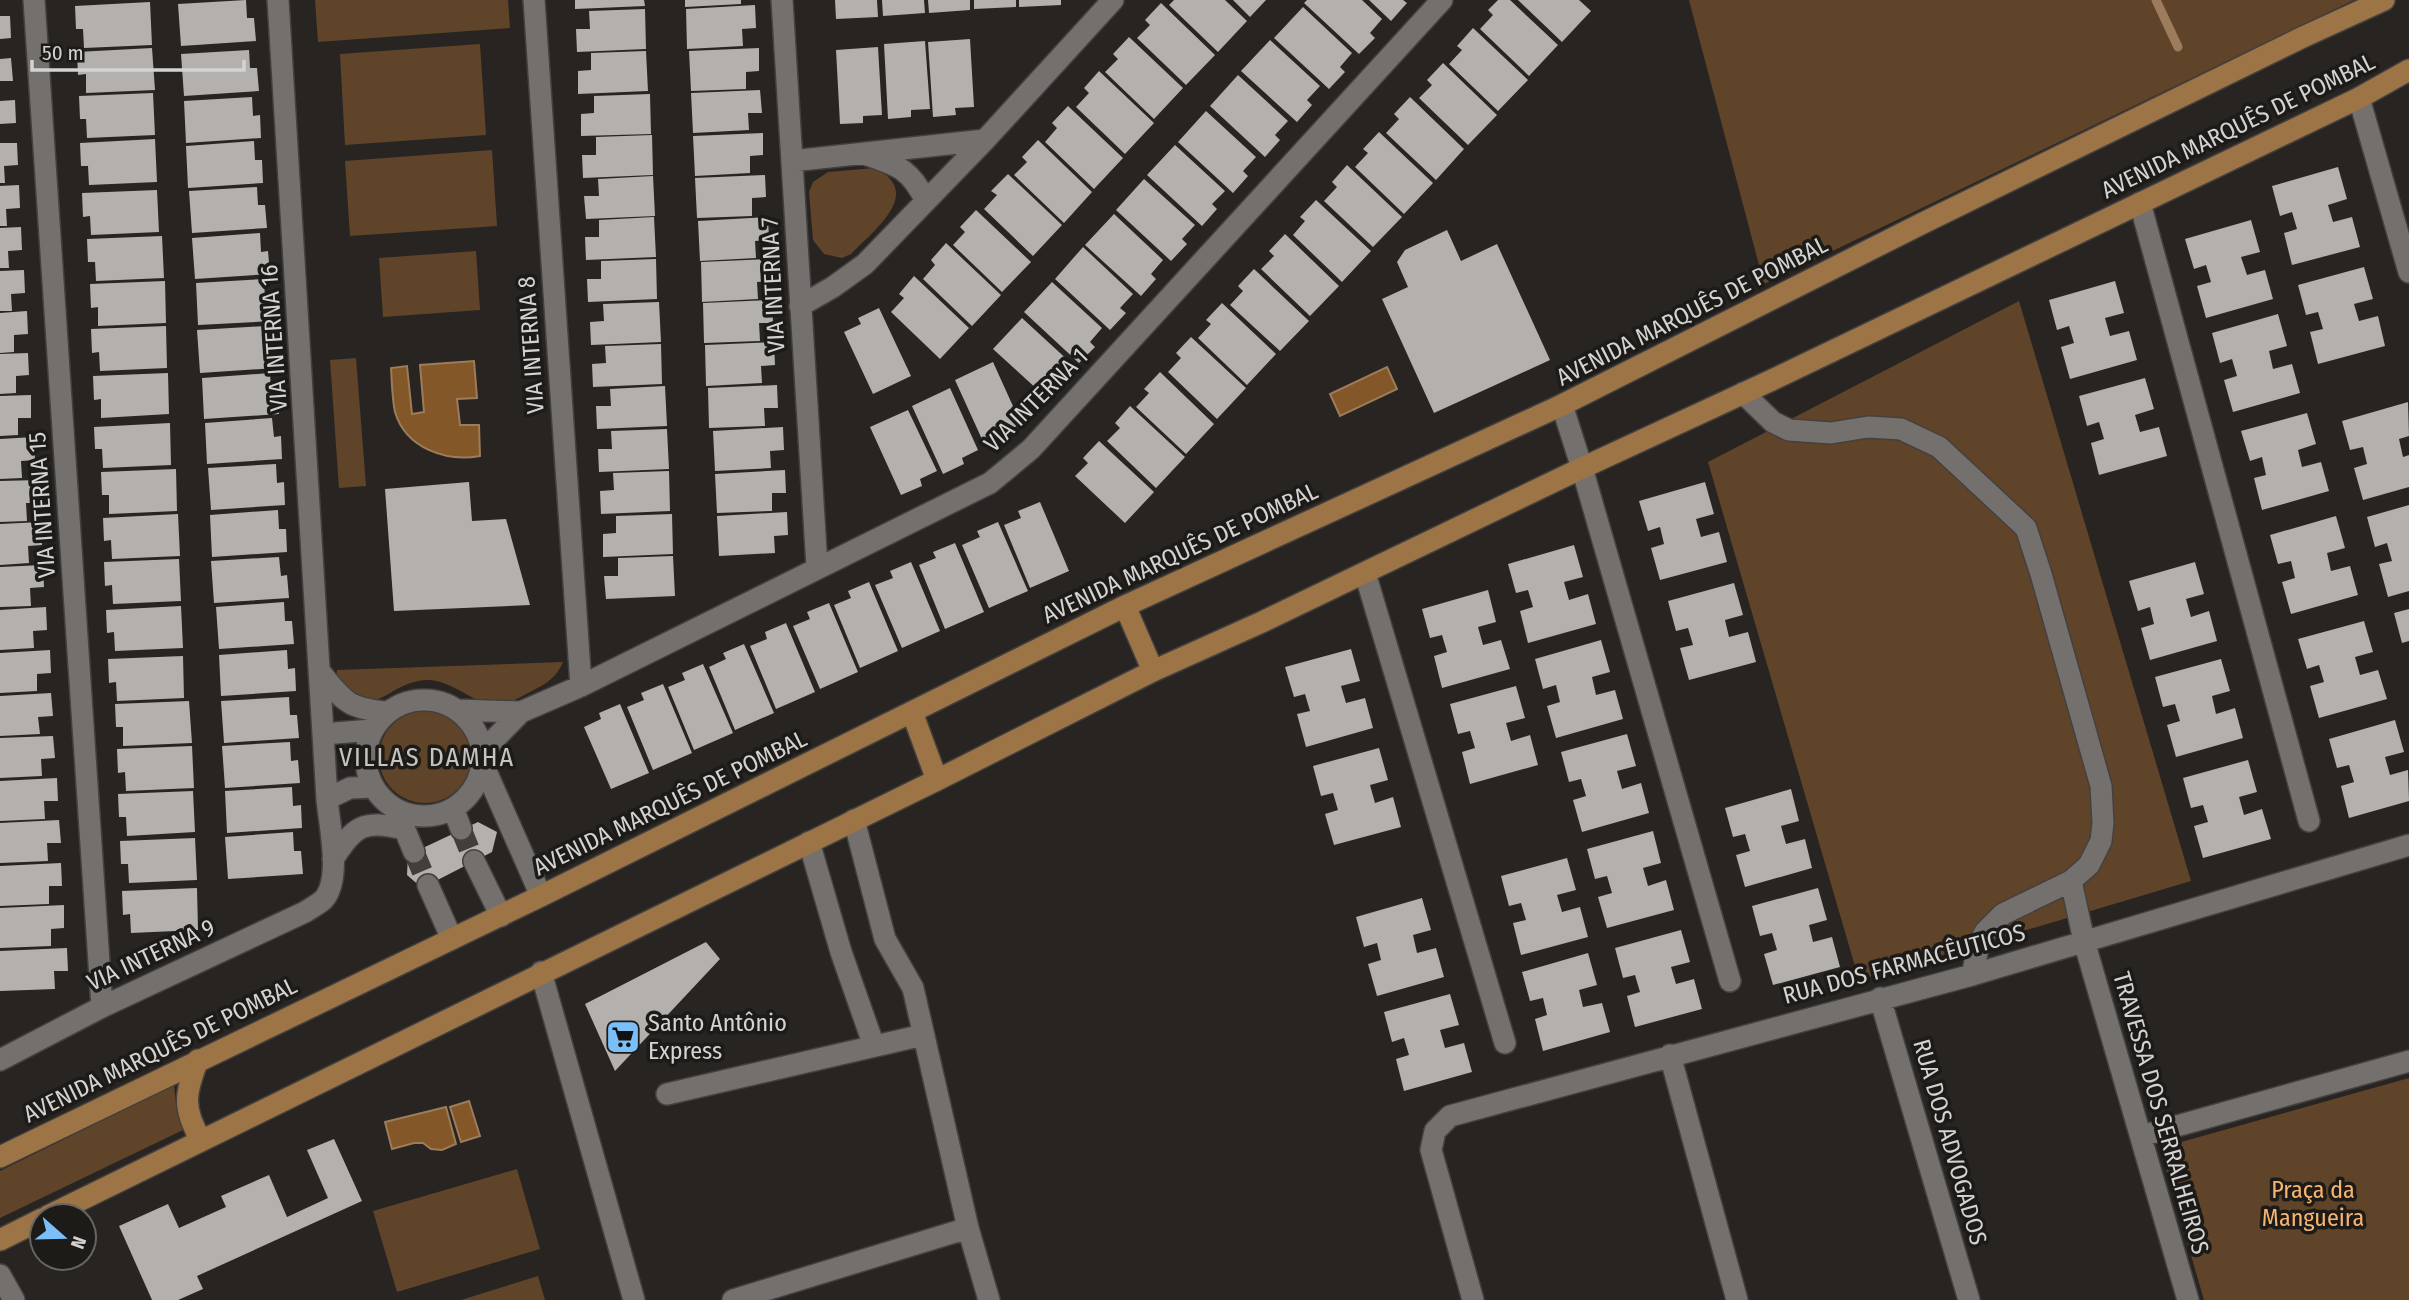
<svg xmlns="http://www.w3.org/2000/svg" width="2409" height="1300" viewBox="0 0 2409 1300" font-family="'Fira Sans Condensed',sans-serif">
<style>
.green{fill:#604429}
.water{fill:#835727;stroke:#9c7c5a;stroke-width:2}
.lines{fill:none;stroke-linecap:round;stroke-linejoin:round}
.stream{stroke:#9c7c5a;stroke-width:9}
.building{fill:#b4b0ad}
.minor-tunnel{stroke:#413e3c;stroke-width:21;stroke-dasharray:21 10;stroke-linecap:butt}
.minor-casing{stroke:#43403f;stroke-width:24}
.major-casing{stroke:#43403f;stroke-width:24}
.minor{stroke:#74706d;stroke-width:21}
.major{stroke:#9c7445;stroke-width:21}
.labels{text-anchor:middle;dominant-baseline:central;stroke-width:7;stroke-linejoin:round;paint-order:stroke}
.street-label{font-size:24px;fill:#d5d3d2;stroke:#1d1b18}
.poi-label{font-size:24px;fill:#d5d3d2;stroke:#1d1b18;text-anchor:start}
.park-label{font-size:24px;fill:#f7b470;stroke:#1d1b18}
.neighbourhood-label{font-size:26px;letter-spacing:2px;fill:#c7c3c0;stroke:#1d1b18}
</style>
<rect width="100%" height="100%" fill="#272422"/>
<path class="green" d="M315,0H508L510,28L318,42Z
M1689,0H2354L1764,284Z
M480,44L486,135L345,145L340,54Z
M492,150L497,226L350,236L345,161Z
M875,168C925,193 873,231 851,254L842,258L824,254L813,240L809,192L813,182L828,172Z
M476,251L480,310L383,317L379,258Z
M2019,301L2191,881L1859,980L1708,462Z
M356,358L366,486L339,488L330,360Z
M563,662C557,677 546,684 532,691C522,696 509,704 497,705C478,707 452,679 426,680C383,683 378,726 336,677L337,670Z
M379 757a46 46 0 1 1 92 0a46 46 0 1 1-92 0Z
M2409,1078V1300H2204L2160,1148Z
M174,1085L176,1104L183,1130L0,1218V1171Z
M517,1169L540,1249L397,1292L373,1211Z
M538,1276L545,1300H461Z"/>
<path class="water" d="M474,361L477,398L457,399L460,425H479L480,456C447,462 406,449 395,412C392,398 392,382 391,368L407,366L412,414L424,412L420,365Z
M1387,367L1397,389L1340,416L1330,394Z
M469,1101L480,1136L461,1142L450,1107Z
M446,1107L456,1144L442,1150L431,1149L423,1143H414L392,1149L385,1122Z"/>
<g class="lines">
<path class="stream" d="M2156,0L2178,47"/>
</g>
<path class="building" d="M246,0L247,18H254L256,41L181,46L178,4Z
M575,0H644L645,6L575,9Z
M685,0H741V4L685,7Z
M835,0H877L878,17L836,19Z
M882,0H924L925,13L883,16Z
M928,0H970V10L929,13Z
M974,0H1016V7L974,9Z
M1019,0H1061V5L1019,7Z
M1174,0H1225L1247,21L1218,52L1169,5Z
M1233,0H1266L1250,17Z
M1307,0H1362L1382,19L1370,33L1375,38L1359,54L1304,3Z
M1369,0H1403L1407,3L1391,21Z
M1498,0H1510L1558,45L1529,76L1480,29L1493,15L1488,10Z
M1518,0H1579L1591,11L1562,42Z
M150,2L152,45L84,48L83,29H76L75,6Z
M1161,3L1215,55L1186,85L1137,38L1150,25L1145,20Z
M755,5L756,28L742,29L743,46L687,49L686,9Z
M1303,7L1352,53L1340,67L1345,72L1329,89L1274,38Z
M645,9L646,49L577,52L576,29H590L589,11Z
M0,16H10L11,38L0,39Z
M1473,28L1528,80L1498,111L1449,64L1462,50L1457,46Z
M1129,37L1183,88L1154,119L1105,72L1118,59L1113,54Z
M970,39L974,107L955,108L956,115L933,117L928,42Z
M1270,40L1320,86L1307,100L1312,105L1297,122L1241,71Z
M925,41L930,109L911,110V117L888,119L884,44Z
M878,47L882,115L863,116V123L840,124L836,50Z
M152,48L155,90L86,93V74L78,75L77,52Z
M759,48V71L746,72V89L691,91L689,51Z
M249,50L250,68H257L259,91L184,96L181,54Z
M646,51L648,91L578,94V71L591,70V53Z
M11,58L13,81H0V59Z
M1443,63L1497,115L1468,145L1419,98L1432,85L1427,80Z
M1099,71L1154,123L1125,154L1076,107L1089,93L1084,88Z
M1238,75L1288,121L1275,135L1280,140L1265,157L1210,106Z
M760,90L762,113H748L749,130L693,133L691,93Z
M153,93L155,135L87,138L86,119H80L79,96Z
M650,94L651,134L581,136V114L594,113V96Z
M252,97L253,116L260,115L261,138L186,143L184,101Z
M1410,97L1464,149L1436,180L1386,133L1399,119L1394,114Z
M15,100L16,123L0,124V101Z
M1068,106L1123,158L1094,189L1045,142L1057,128L1052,123Z
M1206,111L1256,157L1243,171L1248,176L1233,193L1178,142Z
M1379,132L1433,183L1404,214L1355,167L1368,153L1363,149Z
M763,133V155L750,156V173L695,176L693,136Z
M652,135L653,175L583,178L582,155H596V137Z
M155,139L157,182L89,185L88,166H81L80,143Z
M1038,140L1092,192L1064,223L1014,175L1027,162L1022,157Z
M254,141L255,160H262L263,183L188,188L186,146Z
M0,143H17L18,165L4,166L5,183H0Z
M1175,145L1225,191L1212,204L1217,209L1202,226L1147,175Z
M1347,165L1402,217L1373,247L1324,201L1337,187L1332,182Z
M2338,167L2347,199L2328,205L2333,222L2352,217L2360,247L2292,265L2284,233L2297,229L2292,212L2280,216L2272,186Z
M1008,174L1062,225L1033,256L984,209L997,195L991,191Z
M765,175L766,197L752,198V216L697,218L695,178Z
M653,176L655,216L586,219L584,196H599L598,179Z
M1144,179L1195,225L1182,239L1187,244L1171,261L1116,210Z
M19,185L20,208L6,209L7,226H0V186Z
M257,187L258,205H265L267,228L192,233L189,191Z
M157,190L159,232L91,235L90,216L83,217L82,193Z
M1316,200L1371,251L1342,282L1293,235L1305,221L1300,217Z
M976,210L1031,262L1002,292L953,245L965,232L960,227Z
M1114,214L1163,260L1151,274L1156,279L1141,296L1085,245Z
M654,217L656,257L586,260L585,237H599V220Z
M768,217L769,240L755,241L756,258L700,261L698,221Z
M2251,220L2260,252L2241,257L2247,275L2265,270L2273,299L2206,318L2197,286L2211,282L2206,265L2194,269L2185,239Z
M21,227L22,250L8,251L9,268H0V228Z
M1447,230L1461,261L1497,244L1550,360L1434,413L1382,299L1408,287L1397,262L1405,250Z
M260,233L261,252L268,251L270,274L195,279L192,238Z
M1285,234L1339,286L1310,316L1261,269L1274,256L1269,251Z
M162,236L164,278L96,281L95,262H88L87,239Z
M946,243L1001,295L972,326L923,279L935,265L931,260Z
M1083,247L1133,294L1120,308L1126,313L1110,330L1055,279Z
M656,259L657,299L588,302L587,279H601V261Z
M770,259L771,281L757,282L758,299L702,302L701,262Z
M2364,267L2373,299L2354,304L2359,321L2378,316L2385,346L2318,364L2310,332L2323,329L2318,312L2306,315L2298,285Z
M1254,269L1309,321L1280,351L1230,305L1243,291L1238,286Z
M24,270L25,293L11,294L12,311H0V271Z
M914,276L969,328L940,359L891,312L904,298L899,294Z
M264,279L265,298L272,297L273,321L198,325L196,283Z
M165,281L166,323L98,326V307L91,308L90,284Z
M2115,281L2124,313L2105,318L2110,336L2129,331L2137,360L2070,379L2061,347L2074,343L2069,326L2057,330L2049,300Z
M1052,282L1102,328L1090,342L1095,347L1079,363L1024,312Z
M772,300L773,323H759L760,341L704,343L703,303Z
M659,302L661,342L591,345L590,322L604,321L603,304Z
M1222,303L1276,354L1247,385L1198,338L1211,324L1206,320Z
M879,308L911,376L873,394L844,332L861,324L858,318Z
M27,311L28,334L14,335V352L0,353V313Z
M2278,314L2287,346L2269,351L2273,369L2292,364L2300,393L2233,412L2224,380L2237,376L2232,359L2220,363L2212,333Z
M1022,318L1072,364L1059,378L1064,383L1049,400L993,349Z
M166,326L167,368L100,371L99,352L92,353L91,329Z
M265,326L266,345L273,344L275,368L200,373L197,330Z
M1191,337L1246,388L1217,419L1168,372L1181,358L1176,353Z
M774,342L775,365L761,366L762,383L706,386L705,345Z
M661,344L662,384L593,387L592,364L606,363L605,346Z
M28,353L29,375L16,376V393L0,394V354Z
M993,362L1021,424L1004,432L1007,438L986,448L955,380Z
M1160,372L1214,424L1186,454L1136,407L1149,393L1144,389Z
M168,373L169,414L101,418V399L94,400L93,376Z
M270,373L271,391H278L279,414L204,419L202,378Z
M2145,378L2154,409L2135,415L2140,432L2159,427L2167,456L2099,475L2091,443L2104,439L2099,422L2087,426L2079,396Z
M777,385L778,408H764L765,426L709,428L708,388Z
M665,386L667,426L597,429L596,406H611L610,389Z
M950,388L978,450L962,458L964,464L943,474L912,406Z
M31,395V418H18V435L0,436V396Z
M2408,402L2409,436L2399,439L2403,457L2409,455V487L2363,500L2354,468L2367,464L2363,447L2350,450L2342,421Z
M1130,406L1185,457L1156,488L1107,441L1120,428L1115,423Z
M908,410L937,471L920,479L922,486L901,495L870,427Z
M2307,413L2316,444L2298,450L2302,467L2321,462L2329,491L2262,510L2254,478L2266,475L2262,457L2250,461L2241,431Z
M272,418L274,437L281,436L282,459L207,464L205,423Z
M170,423L171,465L103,468L102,449H95L94,427Z
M783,427L784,450L770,451L771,468L715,471L713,431Z
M667,429L669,469L599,472L598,449H612L611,431Z
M34,437L35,460L21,461L22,478L0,479V439Z
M1099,441L1154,492L1125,523L1075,476L1088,463L1083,458Z
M276,464L277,483L284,482L285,505L211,510L208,468Z
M176,469L177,511L109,514V495H102L101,472Z
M785,470L786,493H772V511L717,513L715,474Z
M669,471L670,511L601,514L600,491L614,490L613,473Z
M39,480L40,503H26L27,521L0,522V481Z
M469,482L472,521L506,519L530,605L394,611L385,489Z
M1705,482L1714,514L1696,519L1701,537L1719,532L1727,562L1660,580L1651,548L1664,544L1660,527L1648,531L1639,501Z
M1040,502L1069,571L1030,588L1004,525L1021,518L1018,511Z
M2409,505V591L2388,597L2379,564L2392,561L2387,543L2375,547L2367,517Z
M278,510L279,529H286L287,552L212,557L210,515Z
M787,512L788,535L774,536L775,553L719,556L717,516Z
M178,514L180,556L112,559L111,540L104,541L103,518Z
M672,514L673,554L603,557V534L616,533V516Z
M2336,516L2345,548L2327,553L2331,571L2350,566L2358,595L2291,614L2282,582L2295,578L2291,561L2278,564L2270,535Z
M41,522L42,545L28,546L29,563L0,565V524Z
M998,522L1028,591L989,608L962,545L980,537L977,531Z
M955,543L984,612L945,629L919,565L936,558L933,552Z
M1574,545L1583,577L1564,582L1569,600L1588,594L1596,624L1528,643L1520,611L1533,607L1528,590L1516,593L1508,564Z
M673,556L675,596L606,599L604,576H618V558Z
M279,557L281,576L287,575L289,598L214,603L211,561Z
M179,559L181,601L113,604L112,585L105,586L104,562Z
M911,562L940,631L902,648L875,585L893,578L890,571Z
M2195,562L2204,594L2186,599L2191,617L2209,611L2217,641L2150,660L2141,628L2154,624L2150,607L2138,611L2129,581Z
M43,565L44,587L30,588L31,606L0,607V567Z
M869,582L898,651L860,668L834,605L851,598L848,591Z
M1734,583L1743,615L1725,620L1729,637L1748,632L1756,662L1689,680L1680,648L1693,645L1688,628L1676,631L1668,601Z
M1488,590L1496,622L1478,627L1483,645L1501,640L1510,669L1442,688L1434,656L1447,652L1442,635L1430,638L1422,609Z
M284,602L285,621H292L294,644L219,649L216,607Z
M829,603L858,672L820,689L793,626L810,619L807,612Z
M181,606L183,648L115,651L114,632L107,633L106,610Z
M46,607L47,630L33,631L34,648L0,650V610Z
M2409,609V641L2402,643L2394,613Z
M2364,621L2373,652L2355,657L2360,675L2378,670L2387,699L2319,718L2310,686L2324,682L2319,665L2307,669L2298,639Z
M786,623L815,692L776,709L750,646L767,639L765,632Z
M1601,640L1610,672L1592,677L1596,695L1615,690L1623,719L1556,738L1547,706L1560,702L1556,685L1543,689L1535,659Z
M744,644L774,713L735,730L709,667L726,659L723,653Z
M1351,649L1360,681L1341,686L1346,703L1365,698L1373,728L1306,747L1297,714L1310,711L1305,694L1294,697L1285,667Z
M50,650L51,673L37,674V691L0,693V653Z
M287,650L288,669L295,668L296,691L221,696L219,655Z
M183,656L184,698L117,701L116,682L109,683L108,659Z
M2221,659L2230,691L2212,696L2216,714L2235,708L2243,738L2176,757L2167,725L2180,721L2175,704L2163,707L2155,677Z
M703,664L733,733L694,750L668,687L685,680L682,673Z
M663,684L692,753L653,770L627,707L644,700L641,693Z
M1516,686L1525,718L1506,723L1511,741L1530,735L1538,765L1470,784L1462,752L1475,748L1470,731L1458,734L1450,704Z
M51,693L53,716L38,717L40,734L0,736V696Z
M289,697L290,715H297L299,738L224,743L221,701Z
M189,701L192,743L123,746V727H116L115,704Z
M620,704L649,773L611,789L584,727L601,719L599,713Z
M2395,720L2404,752L2385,757L2390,775L2408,770L2409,801L2349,818L2341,786L2354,782L2349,765L2337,768L2329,739Z
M1627,734L1636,766L1617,771L1622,789L1641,783L1649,813L1582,832L1573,800L1586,796L1581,779L1569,782L1561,752Z
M53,736L55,758L41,759L42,776L0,778V738Z
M290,742L291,761L298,760L300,783L225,788L222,746Z
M192,746L194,788L126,791L125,772L118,773L117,749Z
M1379,748L1388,780L1370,785L1375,803L1393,797L1401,827L1334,845L1325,814L1338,810L1333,793L1321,796L1313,766Z
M2248,760L2257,792L2239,797L2244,815L2262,809L2271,839L2203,858L2194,826L2208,822L2203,805L2191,808L2183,778Z
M57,778L58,801H44L45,819L0,821V781Z
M292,787L293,806L301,805L302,828L227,833L225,791Z
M1791,789L1799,821L1781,826L1786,844L1805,839L1812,868L1745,887L1736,855L1750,851L1745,834L1733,837L1725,808Z
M193,791L195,832L127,836L126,817H119L118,794Z
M59,820L61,843H47L48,861L0,863V823Z
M478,822L497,832L492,852L422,888L407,875L408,855Z
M1653,831L1661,863L1643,868L1648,886L1666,880L1674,910L1607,928L1598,897L1612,893L1607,876L1595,879L1587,849Z
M293,832L294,851H301L303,874L228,879L225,837Z
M195,838L197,880L129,883L128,864H121L120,841Z
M1567,858L1576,890L1557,895L1562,912L1580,907L1588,937L1521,955L1513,923L1526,920L1521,903L1509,906L1501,876Z
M61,863L62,886H49V904L0,906V866Z
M197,888L198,930L131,933L130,914L123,915L122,891Z
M1818,888L1827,920L1809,925L1813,942L1832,937L1840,967L1773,985L1764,954L1777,950L1772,933L1760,936L1752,906Z
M1422,898L1431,930L1413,935L1417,953L1436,948L1444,977L1377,996L1368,964L1381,960L1377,943L1364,947L1356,917Z
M64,905V928L51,929V946L0,948V908Z
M1681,930L1690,962L1671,967L1676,984L1694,979L1702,1009L1635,1027L1627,996L1640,992L1635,975L1623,978L1615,948Z
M706,942L720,959L615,1071L585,1004Z
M67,948L68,971H54L55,989L0,991V951Z
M1588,953L1597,985L1579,990L1583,1007L1602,1003L1610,1032L1543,1051L1535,1019L1547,1015L1543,998L1530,1001L1522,972Z
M1450,994L1459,1025L1440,1030L1445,1048L1464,1043L1472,1072L1404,1091L1396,1059L1409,1055L1404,1038L1392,1042L1384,1012Z
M334,1139L362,1201L197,1276L203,1289L178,1300H152L119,1226L168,1204L179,1228L226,1207L221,1196L269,1175L287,1217L328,1198L307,1150Z"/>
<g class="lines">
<path class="minor-tunnel" d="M461,829L474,861
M414,852L428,885"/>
<g class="minor-casing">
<path id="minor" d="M34,0L102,1007
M534,0L581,686
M782,0L817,567
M2359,98L2409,272
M867,155C899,166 910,169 926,201
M792,161L985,140
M2140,203L2309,821
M800,306L833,287L865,264L985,140L1113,0
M1743,393L1773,422L1789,430L1831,433L1868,427L1901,429L1939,447L2026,528L2041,574L2101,786L2103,823L2101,841L2089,865L2071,881L2003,914L1985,932L1979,944L1972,975
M1562,405L1582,468L1730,981
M1365,573L1505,1043
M320,672C344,701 347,708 385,712
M366 758a58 58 0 1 1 116 0a58 58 0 1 1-116 0Z
M457,710L521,712
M324,734L372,730
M482,752L521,712L581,686L990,483L1031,449L1442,0
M482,762L541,896
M327,799L350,788L373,787
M453,808L461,829
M400,818L414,852
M854,820L885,939L913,988L968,1228L989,1300
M809,842L841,952L874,1046
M333,859C356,825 362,820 404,829
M474,861L501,916
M2071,881L2084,941L2188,1300
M428,885L452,939
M541,972L634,1300
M1880,998L1969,1300
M1670,1055L1737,1300
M0,1060L102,1007L305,912C311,908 319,904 324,899C342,878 329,824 327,799L278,0
M667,1094L923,1035
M2141,1136L2409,1061
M0,1275L14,1300
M733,1300L968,1228
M1473,1300L1431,1150L1435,1131L1450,1116L1972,975L2409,845"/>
</g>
<g class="major-casing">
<path id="major" d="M1125,606L1153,671
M912,712L937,780
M198,1060C185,1093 182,1108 201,1140
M0,1157L541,896L1125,606L1562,405L1921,224L2303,37L2384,0
M48,1216L937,780L1153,671L1262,622L1582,468L1772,380L2359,98L2409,70
M0,1240L42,1219"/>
</g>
<use href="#minor" class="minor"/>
<use href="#major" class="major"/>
</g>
<defs>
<g id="supermarket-square" transform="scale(1.75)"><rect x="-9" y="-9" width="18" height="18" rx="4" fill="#7abff8" stroke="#1d1b18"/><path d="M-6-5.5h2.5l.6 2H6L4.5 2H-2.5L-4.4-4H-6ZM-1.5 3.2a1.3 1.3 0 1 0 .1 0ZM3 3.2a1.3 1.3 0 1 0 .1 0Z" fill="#111"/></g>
</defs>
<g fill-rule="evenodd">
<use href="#supermarket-square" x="623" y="1037"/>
</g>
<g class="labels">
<g class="street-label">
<text transform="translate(2238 126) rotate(-26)">AVENIDA MARQUÊS DE POMBAL</text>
<text transform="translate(773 285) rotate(-93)">VIA INTERNA 7</text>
<text transform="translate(1692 311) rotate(-27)">AVENIDA MARQUÊS DE POMBAL</text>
<text transform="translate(274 338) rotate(-94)">VIA INTERNA 16</text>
<text transform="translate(531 345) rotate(-94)">VIA INTERNA 8</text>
<text transform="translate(1036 400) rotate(-45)">VIA INTERNA 1</text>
<text transform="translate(42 505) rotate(-94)">VIA INTERNA 15</text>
<text transform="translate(1180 553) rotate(-25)">AVENIDA MARQUÊS DE POMBAL</text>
<text transform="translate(670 803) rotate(-26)">AVENIDA MARQUÊS DE POMBAL</text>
<text transform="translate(151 955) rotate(-25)">VIA INTERNA 9</text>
<text transform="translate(1904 964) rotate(-15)">RUA DOS FARMACÊUTICOS</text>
<text transform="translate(160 1050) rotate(-26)">AVENIDA MARQUÊS DE POMBAL</text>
<text transform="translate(2161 1113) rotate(74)">TRAVESSA DOS SERRALHEIROS</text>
<text transform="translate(1950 1142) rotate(74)">RUA DOS ADVOGADOS</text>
</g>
<g class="poi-label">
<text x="648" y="1023">Santo Antônio<tspan x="648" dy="28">Express</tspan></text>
</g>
<g class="park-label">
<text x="2313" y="1190">Praça da<tspan x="2313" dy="28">Mangueira</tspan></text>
</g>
<g class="neighbourhood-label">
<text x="427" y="757">VILLAS DAMHA</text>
</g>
</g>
<g transform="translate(63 1237) rotate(110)"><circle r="33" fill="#1d1b18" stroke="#676562" stroke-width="2"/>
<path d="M0-5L12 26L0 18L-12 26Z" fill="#7abff8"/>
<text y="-10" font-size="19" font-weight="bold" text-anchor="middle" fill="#d5d3d2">N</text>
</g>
<path d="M32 60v10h212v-10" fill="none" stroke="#d5d3d2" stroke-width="3.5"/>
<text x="42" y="60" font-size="21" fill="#d5d3d2" stroke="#1d1b18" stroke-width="5" paint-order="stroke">50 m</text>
</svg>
